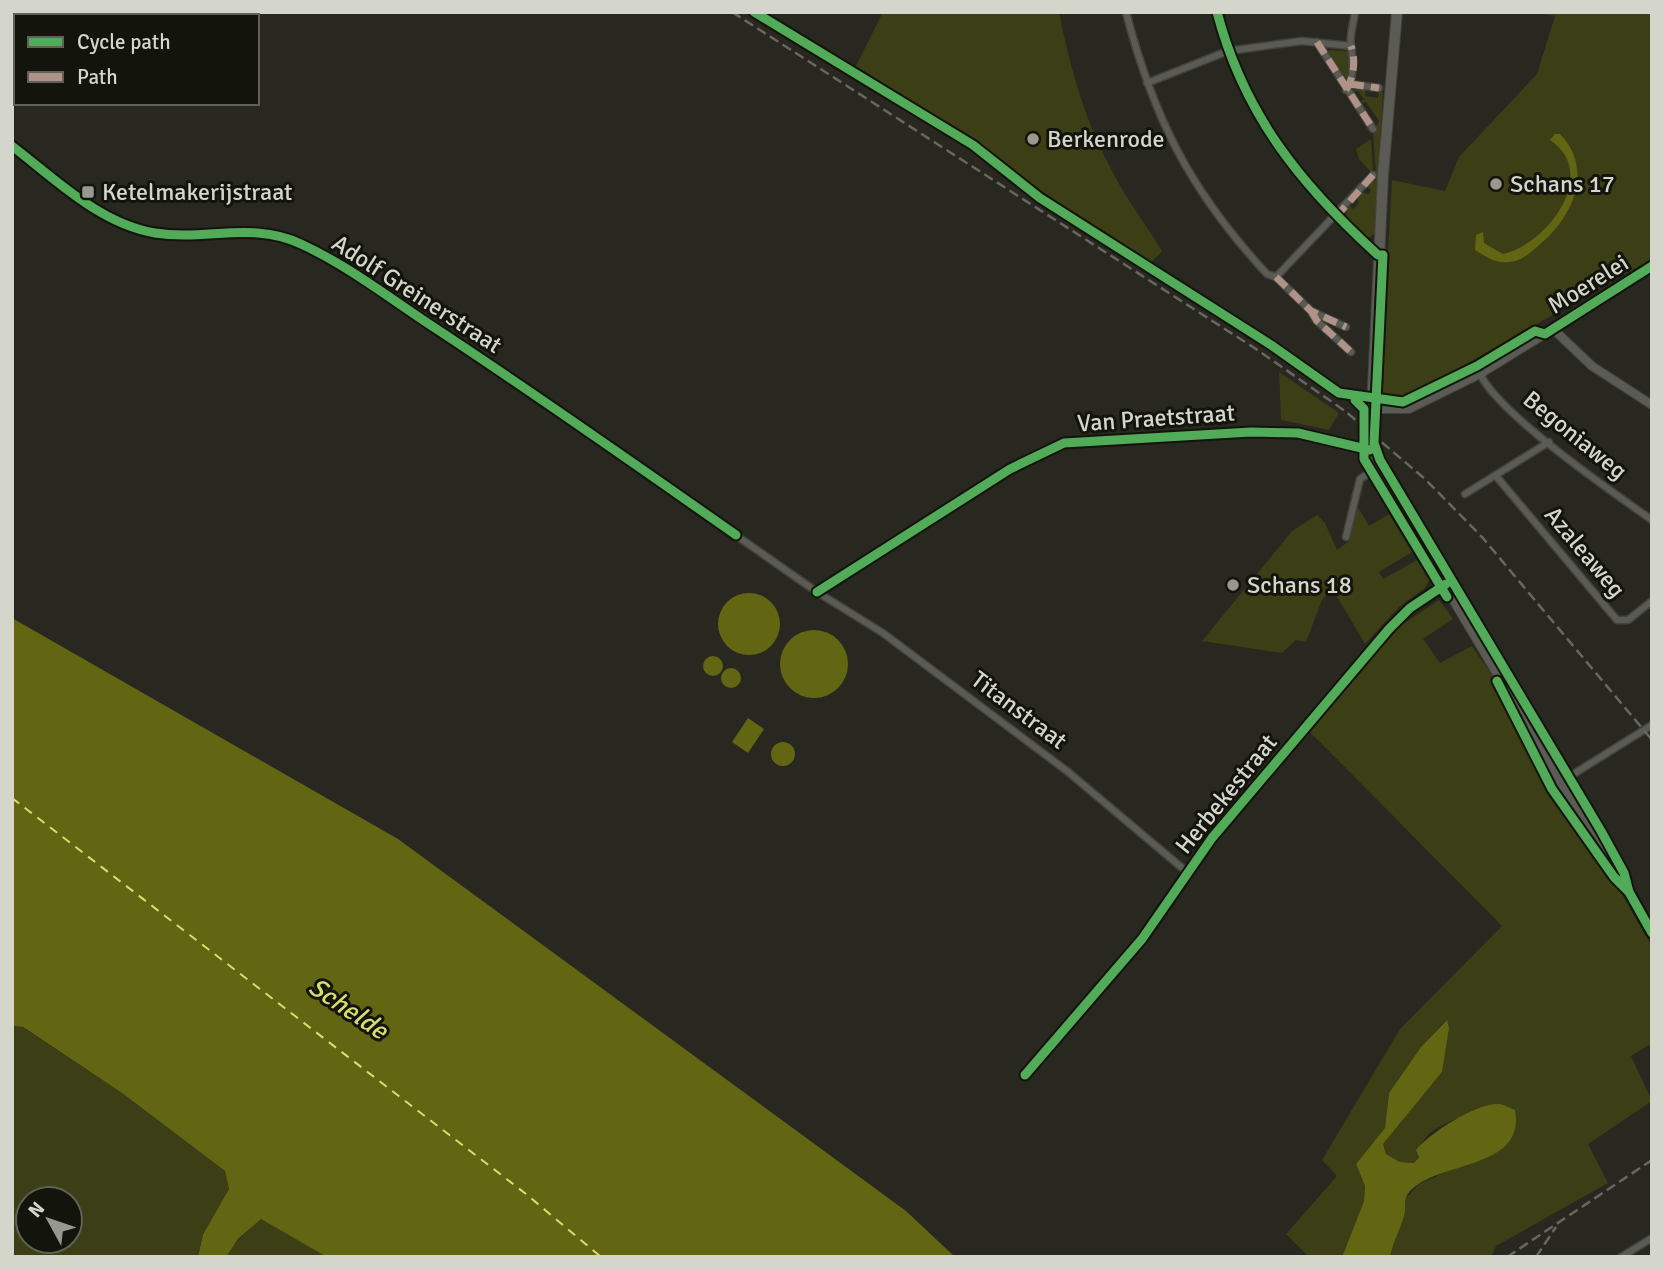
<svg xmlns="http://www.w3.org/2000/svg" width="1664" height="1269" viewBox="0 0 1664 1269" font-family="Signika,sans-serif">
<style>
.green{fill:#3c3e15;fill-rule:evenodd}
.water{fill:#626512}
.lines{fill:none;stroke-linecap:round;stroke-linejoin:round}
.ferry{stroke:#d8de6e;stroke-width:2;stroke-dasharray:9 7;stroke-linecap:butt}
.minor-casing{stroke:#43433c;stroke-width:9}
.tertiary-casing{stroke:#43433c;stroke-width:10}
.secondary-casing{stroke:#43433c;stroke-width:12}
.minor{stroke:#5a5b54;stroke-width:6}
.tertiary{stroke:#5a5b54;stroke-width:8}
.secondary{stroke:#5a5b54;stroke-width:10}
.rail{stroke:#666761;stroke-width:2.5;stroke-dasharray:10 5;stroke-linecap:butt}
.quiet{stroke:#af9288;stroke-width:7;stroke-dasharray:14 7;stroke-linecap:butt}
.cycleway-casing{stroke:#13140c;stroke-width:13}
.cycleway{stroke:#51ab58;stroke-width:9}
.poi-dot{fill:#98988f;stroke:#13140c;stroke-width:2.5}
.labels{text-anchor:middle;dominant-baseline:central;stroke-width:6;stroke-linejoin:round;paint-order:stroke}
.poi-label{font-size:24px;fill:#d4d5cb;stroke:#13140c;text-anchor:start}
.street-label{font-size:24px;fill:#d4d5cb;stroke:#13140c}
.water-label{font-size:26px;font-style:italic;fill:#d8de6e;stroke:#13140c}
</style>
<rect width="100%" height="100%" fill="#282820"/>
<path class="green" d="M883,12H1059C1070,67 1084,118 1110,167C1124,196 1145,223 1162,251L1146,268L988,151L856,66Z
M1533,12H1652V259L1413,394L1403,398L1380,395L1392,180L1445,191L1459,157L1537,74L1555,16Z
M1331,50L1347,51L1350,56L1347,79L1343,80L1326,52Z
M1357,89L1366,90L1365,96L1378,98L1379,92H1383L1375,233L1368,239L1344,219L1349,205L1353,209L1359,203L1357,197L1361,192L1368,194L1371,190L1367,186L1376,176L1373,132L1379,121L1366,102L1360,103L1364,99L1358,91L1352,92Z
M1371,139L1373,170L1371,172L1359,159L1356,149Z
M1279,372L1339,413L1329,430L1281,420Z
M1358,507L1369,526L1389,514L1412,552L1379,572L1383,579L1417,560L1429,580L1426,587L1399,607L1365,644L1332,588L1322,600L1306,642L1296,640L1282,653L1202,641L1292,531L1317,515L1325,523L1337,550L1348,542Z
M1439,600L1453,619L1423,639L1440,663L1472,646C1483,663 1498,681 1507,700C1522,733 1544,794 1570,818L1567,821L1574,829L1577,827L1619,889L1652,947V1043L1631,1056L1652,1101L1588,1144L1608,1183L1496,1246L1491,1257H1390C1394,1238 1406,1220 1403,1201L1419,1184L1448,1171L1473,1113C1458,1119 1437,1124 1426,1137C1420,1145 1421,1155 1414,1163L1400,1162L1386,1154L1383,1144L1442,1072L1446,1020L1421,1047L1389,1093L1385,1128L1356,1164L1365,1186L1364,1201L1342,1257H1309L1286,1234L1337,1176L1322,1160L1400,1029L1502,926L1306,728L1402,625Z
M12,1026L22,1027L122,1093L225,1171L229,1189L203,1233L198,1257H12ZM28,1199H70V1241H28Z
M260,1219H266L327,1257H226L230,1248Z"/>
<path class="water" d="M1555,134H1560C1595,170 1572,219 1538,246C1530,253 1521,261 1510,262C1497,264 1486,257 1475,250L1476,235L1483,232L1484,243L1503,254C1546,245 1601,174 1550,140Z
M718 624a31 31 0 1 1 62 0a31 31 0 1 1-62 0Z
M12,618L398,839L906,1211L955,1257H327L261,1219L238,1239L226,1257H198L203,1234L229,1189L225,1171L122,1093L23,1027L12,1026Z
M780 664a34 34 0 1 1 68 0a34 34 0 1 1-68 0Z
M703 666a10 10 0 1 1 20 0a10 10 0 1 1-20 0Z
M721 678a10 10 0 1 1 20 0a10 10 0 1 1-20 0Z
M748,718L764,729L748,753L732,742Z
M771 754a12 12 0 1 1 24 0a12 12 0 1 1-24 0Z
M1447,1020L1449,1028L1442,1072L1383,1144L1386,1154L1400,1162L1414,1163L1419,1157L1416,1150C1430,1133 1476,1103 1499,1104C1503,1104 1510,1108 1515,1110C1526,1170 1440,1160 1410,1191C1402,1200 1407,1206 1404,1216C1400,1230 1393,1242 1390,1257H1342L1364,1201L1365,1186L1356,1164L1385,1128L1389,1093L1421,1047Z"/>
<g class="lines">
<path class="ferry" d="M12,798L526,1194L601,1257"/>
<g class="minor-casing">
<path id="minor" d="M1126,12C1154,120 1191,192 1267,274L1276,277L1311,311L1346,327
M1217,12C1244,115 1301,185 1378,255
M1317,42L1373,129
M1147,83L1228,51L1302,41L1351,46
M1350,84L1379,88
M1346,90C1355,77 1353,60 1351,46C1349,36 1354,22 1355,12
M12,146L98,211L122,223L154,233L175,234L258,231L277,234L322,254L537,396L817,592L883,633L1067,771L1187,872
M1276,277L1373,175
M1312,313L1317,321L1351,352
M1553,329L1652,266
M1480,374C1500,415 1611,491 1652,520
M1496,476L1617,620H1628L1652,601
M1465,494L1549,442
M1346,537L1360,479L1377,468
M817,592L1010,469L1064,443L1251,432L1298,433L1370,450
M1564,780L1652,725
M1025,1075L1142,939L1212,838L1389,629L1410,608L1446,584
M1621,1257L1652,1238"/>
</g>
<g class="tertiary-casing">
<path id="tertiary" d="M1369,409H1409L1480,374L1553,329L1592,366L1652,405"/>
</g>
<g class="secondary-casing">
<path id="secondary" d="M1397,12L1383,175L1370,450L1389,490L1506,687L1544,763L1623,882L1652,933
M1538,737L1586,818"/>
</g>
<use href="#minor" class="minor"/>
<use href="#tertiary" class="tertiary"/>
<use href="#secondary" class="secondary"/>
<path class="rail" d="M732,12L1256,349L1345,411L1425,479L1482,537L1652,740
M1507,1257L1652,1160
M1536,1257L1556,1227"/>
<path class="quiet" d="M1317,42L1373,129
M1350,84L1379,88
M1346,90C1354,79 1356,58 1351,46
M1336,217L1373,175
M1276,277L1311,311L1346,327
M1311,311L1317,321L1351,352"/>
<g class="cycleway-casing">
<path id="cycleway" d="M754,12L973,145L1040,198L1271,345L1339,393L1403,402L1477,366L1535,331L1545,334L1652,266
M1217,12C1244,115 1301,185 1378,255H1383L1374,443L1380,460L1601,831L1624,873L1629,892
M12,146C55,179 100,224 155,233C206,241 253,221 301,244C349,266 392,300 435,328C537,395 636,465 736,535
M1355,400L1364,409V459L1447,597
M817,592L1010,469L1064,443L1251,432L1298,433L1370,450
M1497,681L1552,789L1614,877L1629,892L1652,933
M1025,1075L1142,939L1212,838L1389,629L1410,608L1446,584"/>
</g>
<use href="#cycleway" class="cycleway"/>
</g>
<g class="poi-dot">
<circle cx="1033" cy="139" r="7"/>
<circle cx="1496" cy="184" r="7"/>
<rect x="81" y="185" width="14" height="14" rx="3.5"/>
<circle cx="1233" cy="585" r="7"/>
</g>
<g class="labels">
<g class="poi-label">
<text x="1047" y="139">Berkenrode</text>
<text x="1510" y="184">Schans 17</text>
<text x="102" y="192">Ketelmakerijstraat</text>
<text x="1247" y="585">Schans 18</text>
</g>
<g class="street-label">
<text transform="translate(1588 284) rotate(-32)">Moerelei</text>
<text transform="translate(417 294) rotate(33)">Adolf Greinerstraat</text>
<text transform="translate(1156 418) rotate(-4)">Van Praetstraat</text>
<text transform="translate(1575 435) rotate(39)">Begoniaweg</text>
<text transform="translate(1585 552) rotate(50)">Azaleaweg</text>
<text transform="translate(1019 710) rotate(37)">Titanstraat</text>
<text transform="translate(1226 794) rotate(-51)">Herbekestraat</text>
</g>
<g class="water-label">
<text transform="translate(348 1009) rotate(34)">Schelde</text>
</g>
</g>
<rect width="1664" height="1269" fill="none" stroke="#d4d5cb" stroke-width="28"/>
<rect x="14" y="14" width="245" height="91" fill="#13140c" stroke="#606158" stroke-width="2"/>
<rect x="28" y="37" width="35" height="10" fill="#51ab58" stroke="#606158" stroke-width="2"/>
<text x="77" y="49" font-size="21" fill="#d4d5cb">Cycle path</text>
<rect x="28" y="72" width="35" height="10" fill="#af9288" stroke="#606158" stroke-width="2"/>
<text x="77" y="84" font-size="21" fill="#d4d5cb">Path</text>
<g transform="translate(49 1220) rotate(310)"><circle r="33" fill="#13140c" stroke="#606158" stroke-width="2"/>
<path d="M0-5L12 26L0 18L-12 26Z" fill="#98988f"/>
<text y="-10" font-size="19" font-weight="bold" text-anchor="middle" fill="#d4d5cb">N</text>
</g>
</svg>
